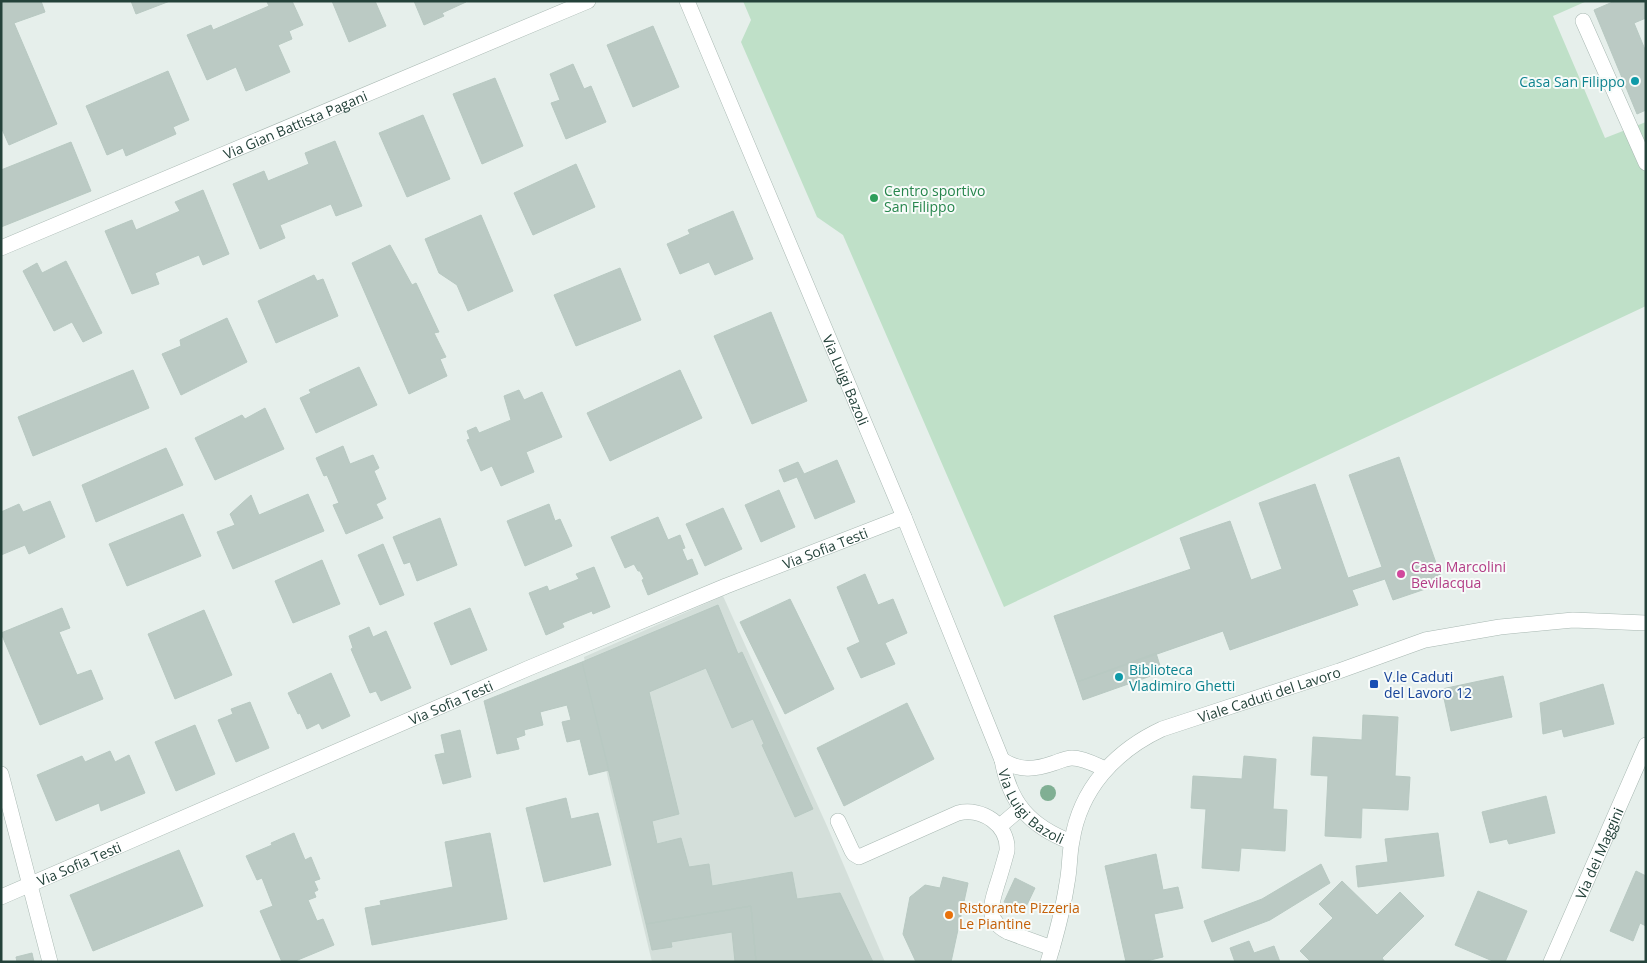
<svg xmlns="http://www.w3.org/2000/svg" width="1647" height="963" viewBox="0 0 1647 963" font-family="'Open Sans',sans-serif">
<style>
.built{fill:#d4dfda}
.green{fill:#bfe0c8}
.building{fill:#bbcac4;stroke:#b8c9c2}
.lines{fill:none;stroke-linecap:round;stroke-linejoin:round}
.service-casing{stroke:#a8b8b2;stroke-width:16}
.minor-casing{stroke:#a8b8b2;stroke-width:16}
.service{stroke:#fff;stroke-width:15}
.minor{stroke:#fff;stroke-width:15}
.tree{fill:#80af93}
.culture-dot{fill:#0f9aa8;stroke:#f7fbf9;stroke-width:2}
.leisure-dot{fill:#2e9e5b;stroke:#f7fbf9;stroke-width:2}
.hotel-dot{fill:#d1479c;stroke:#f7fbf9;stroke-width:2}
.transit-dot{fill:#1a4fb4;stroke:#f7fbf9;stroke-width:2}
.food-dot{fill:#e8710a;stroke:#f7fbf9;stroke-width:2}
.labels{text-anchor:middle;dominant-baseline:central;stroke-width:4;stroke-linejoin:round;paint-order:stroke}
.culture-label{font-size:14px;fill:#0d838f;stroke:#f7fbf9;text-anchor:end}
.street-label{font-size:14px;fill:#24423a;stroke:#f7fbf9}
.leisure-label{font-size:14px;fill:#27864d;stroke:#f7fbf9;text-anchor:start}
.hotel-label{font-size:14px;fill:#b23c85;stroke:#f7fbf9;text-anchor:start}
.transit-label{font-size:14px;fill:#164399;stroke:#f7fbf9;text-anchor:start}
.food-label{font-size:14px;fill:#c56008;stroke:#f7fbf9;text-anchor:start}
</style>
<rect width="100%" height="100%" fill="#e6efeb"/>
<path class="built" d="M723,596L827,826L885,962H652L608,779L584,657Z"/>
<path class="green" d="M743,1H1587L1553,16L1605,138L1646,122V306L1004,607L843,235L817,217L741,42L751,20Z"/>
<path class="building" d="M1,1H41L45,12L14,23L57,124L9,145L1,127Z
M131,1H170L136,14Z
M292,1L303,25L289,31L292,39L278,45L290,72L246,91L236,67L207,80L187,35L211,25L213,30L269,6L267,2L268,1Z
M332,1H375L386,26L349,42Z
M414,1H465L466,2L442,13L444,16L424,25Z
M1615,1H1646V18L1634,23L1646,52V110L1637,114L1594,10Z
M653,26L679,87L633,107L607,45Z
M573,64L584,89L591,86L606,122L566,139L551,103L560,100L550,74Z
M168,71L189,120L173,127L176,134L126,156L123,148L107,155L86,106Z
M495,78L523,146L482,164L453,94Z
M423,115L450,179L407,197L379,133Z
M335,141L362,206L336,216L331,204L280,225L285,238L260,249L233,184L264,171L268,181L309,164L305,153Z
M71,142L91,191L1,227V170Z
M576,164L595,207L533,235L514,193Z
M203,190L229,254L203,265L199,255L155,273L159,284L132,294L105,231L132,220L136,230L180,211L175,202Z
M733,211L753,259L715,275L709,262L680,274L667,244L690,234L688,230Z
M481,215L513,291L468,311L457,285L439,273L425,239Z
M390,245L412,285L416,283L439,332L434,333L446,357L440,359L447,376L409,394L352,263Z
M66,261L102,333L83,342L72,322L54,331L23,271L37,263L42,273Z
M620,268L641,320L576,346L554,295Z
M314,275L317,281L323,279L338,316L276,343L258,301Z
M771,312L807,401L752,424L714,336Z
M227,318L247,362L181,395L162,354L181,346L180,340Z
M359,367L377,405L316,433L300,398L311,393L309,390Z
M133,370L149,408L33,456L18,417Z
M680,370L702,418L610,461L587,413Z
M519,390L524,400L542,392L562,437L526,452L534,472L501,486L492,466L481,471L467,440L470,439L467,431L476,427L479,433L511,420L504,396Z
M265,408L284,449L215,480L195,438L242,415L245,419Z
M343,446L350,464L373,455L379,468L374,471L386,499L376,504L383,518L346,534L333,505L339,503L327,475L324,476L316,458Z
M166,448L183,485L96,522L82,485Z
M1399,457L1443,583L1393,600L1385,579L1352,590L1358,605L1230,650L1223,631L1077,682L1054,616L1191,569L1180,538L1230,521L1251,580L1282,569L1259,503L1315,484L1348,578L1382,567L1349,475Z
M837,460L855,502L815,519L797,477L784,482L779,470L798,462L804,474Z
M779,490L795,527L761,542L745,505Z
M308,494L324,531L233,569L217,532L235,525L230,514L251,495L259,515Z
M50,501L65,537L29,554L25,545L1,555V512L19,504L23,512Z
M549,504L555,521L560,519L572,546L525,566L507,521Z
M723,508L742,549L705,566L686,524Z
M183,514L201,556L127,586L109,544Z
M658,517L668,540L680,535L685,548L682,549L687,561L692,559L698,574L648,595L642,580L644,579L640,571H638L634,564L625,568L611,537Z
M440,518L457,565L417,581L410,562L404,564L393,537Z
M383,544L404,595L380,605L358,555Z
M322,560L340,604L293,623L275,581Z
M594,567L610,607L593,614L592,611L562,623L564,627L546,635L529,593L547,586L549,591L579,579L576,574Z
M865,574L878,605L893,599L907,633L885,643L895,664L861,678L847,648L860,642L837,587Z
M790,599L834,689L785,714L740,622Z
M718,605L738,654L742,652L813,809L795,817L762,745L764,744L753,719L732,728L706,668L649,692L679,814L652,821L657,844L681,838L689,867L709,864L712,886L792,872L797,899L840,893L873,962H756L751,906L646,924L582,662Z
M62,608L70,628L59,632L77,675L91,670L103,699L40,725L1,633Z
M470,608L487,650L451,665L434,623Z
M204,610L232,675L175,699L148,634Z
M369,627L373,637L386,631L411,688L381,701L376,691L370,693L351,649L353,648L349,636Z
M1156,653L1162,672L1083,700L1077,682Z
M582,662L609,770L589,775L580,739L567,742L562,722L571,720L567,705L540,712L543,725L524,730L525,735L516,738L519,749L497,754L484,701Z
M331,673L350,716L322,729L319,723L307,729L300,713L298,714L288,693Z
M1503,676L1512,717L1451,731L1442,689Z
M1603,684L1614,724L1564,737L1562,729L1543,734L1540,703Z
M250,702L269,748L236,762L218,720L233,714L231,709Z
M907,703L934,759L844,806L817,748Z
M1363,715L1398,717L1395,776L1410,777L1408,810L1362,808L1361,838L1325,836L1328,776L1311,775L1313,737L1362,740Z
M195,725L215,774L176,791L155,742Z
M460,730L471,777L443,784L435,755L445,753L441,735Z
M110,751L115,762L129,755L145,793L101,811L99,803L56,821L37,775L82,756L85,762Z
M1244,756L1276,759L1273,809L1287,810L1285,851L1241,848L1239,871L1202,868L1206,809L1191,808L1193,776L1242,779Z
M1546,796L1555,833L1509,844L1507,839L1490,843L1482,812Z
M566,798L571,819L598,813L611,865L544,882L526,808Z
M294,833L305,860L311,857L320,879L314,881L318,890L314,892L316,897L308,900L317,921L323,919L334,945L293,962H282L260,911L273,906L262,878L257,880L246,856L272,845L271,843Z
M490,833L507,919L372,945L365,908L381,905L380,901L453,887L445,842Z
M1438,833L1444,876L1358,887L1356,866L1388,862L1385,839Z
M179,850L203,906L93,951L70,895Z
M1156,854L1163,890L1178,887L1183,908L1154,914L1163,957L1142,962H1126L1105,866Z
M1321,864L1330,883L1270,920L1212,942L1204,921L1262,899Z
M1636,871L1646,876V926L1640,923L1633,941L1610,931Z
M943,877L968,883L951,962H916L903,934L910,897L925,885L940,888Z
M1015,878L1035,888L1024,911L1004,902Z
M1342,881L1377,915L1400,892L1424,916L1382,958L1385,962H1338L1337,960L1335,962H1311L1300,951L1333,918L1319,904Z
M1478,891L1527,911L1505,962H1495L1455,945Z
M751,906L756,962H735L732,932L671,942L672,947L652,950L646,924Z
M1249,941L1254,953L1274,946L1280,962H1235L1230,948Z
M32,953L34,962H17L16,957Z"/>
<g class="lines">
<g class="service-casing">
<path id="service" d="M1583,21L1646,163
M838,821L852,851L854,854L859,857L958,813C982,807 1009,825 1007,851C1004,862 1001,873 997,885C991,905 985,920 1008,932L1052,948
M1000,826L1021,808"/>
</g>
<g class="minor-casing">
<g id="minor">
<path id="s1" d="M687,1L904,517L1002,760C1010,804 1030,826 1071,842"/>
<path id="s2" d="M1,248L588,1"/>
<path d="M1002,760C1020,771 1034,770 1054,763C1060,761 1066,758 1072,758C1084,758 1096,765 1105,769"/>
<path d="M1,774L50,962"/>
<path id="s3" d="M1,897L529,668L726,586L904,517"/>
<path id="s4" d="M1048,962C1056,936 1063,910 1067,883C1070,869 1069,855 1072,841C1080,789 1115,751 1162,729L1339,671L1425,640L1500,627L1573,620L1646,623"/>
<path id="s5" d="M1551,962L1646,745"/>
</g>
</g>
<use href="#service" class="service"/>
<use href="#minor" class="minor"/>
</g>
<circle class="tree" cx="1048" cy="793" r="8"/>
<g class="culture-dot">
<circle cx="1635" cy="81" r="5"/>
<circle cx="1119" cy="677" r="5"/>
</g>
<circle class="leisure-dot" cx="874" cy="198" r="5"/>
<circle class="hotel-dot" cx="1401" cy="574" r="5"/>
<rect class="transit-dot" x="1369" y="679" width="10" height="10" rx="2.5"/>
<circle class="food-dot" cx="949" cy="915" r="5"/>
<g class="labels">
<g class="culture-label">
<text x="1625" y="81">Casa San Filippo</text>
<text x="1129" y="669" text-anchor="start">Biblioteca<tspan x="1129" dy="16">Vladimiro Ghetti</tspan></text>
</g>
<g class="street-label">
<text stroke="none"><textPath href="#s2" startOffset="319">Via Gian Battista Pagani</textPath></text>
<text stroke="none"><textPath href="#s1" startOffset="411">Via Luigi Bazoli</textPath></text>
<text stroke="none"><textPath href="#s3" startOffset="895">Via Sofia Testi</textPath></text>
<text stroke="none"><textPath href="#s4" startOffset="386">Viale Caduti del Lavoro</textPath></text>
<text stroke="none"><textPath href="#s3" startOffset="490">Via Sofia Testi</textPath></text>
<text stroke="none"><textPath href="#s1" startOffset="879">Via Luigi Bazoli</textPath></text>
<text stroke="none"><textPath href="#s5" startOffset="119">Via dei Maggini</textPath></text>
<text stroke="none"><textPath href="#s3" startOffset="85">Via Sofia Testi</textPath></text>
</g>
<g class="leisure-label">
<text x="884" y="190">Centro sportivo<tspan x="884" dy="16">San Filippo</tspan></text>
</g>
<g class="hotel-label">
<text x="1411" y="566">Casa Marcolini<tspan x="1411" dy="16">Bevilacqua</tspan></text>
</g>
<g class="transit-label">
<text x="1384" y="676">V.le Caduti<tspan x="1384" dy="16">del Lavoro 12</tspan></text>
</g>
<g class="food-label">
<text x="959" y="907">Ristorante Pizzeria<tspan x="959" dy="16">Le Piantine</tspan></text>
</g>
</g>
<rect width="1647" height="963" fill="none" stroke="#24423a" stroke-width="5"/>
</svg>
